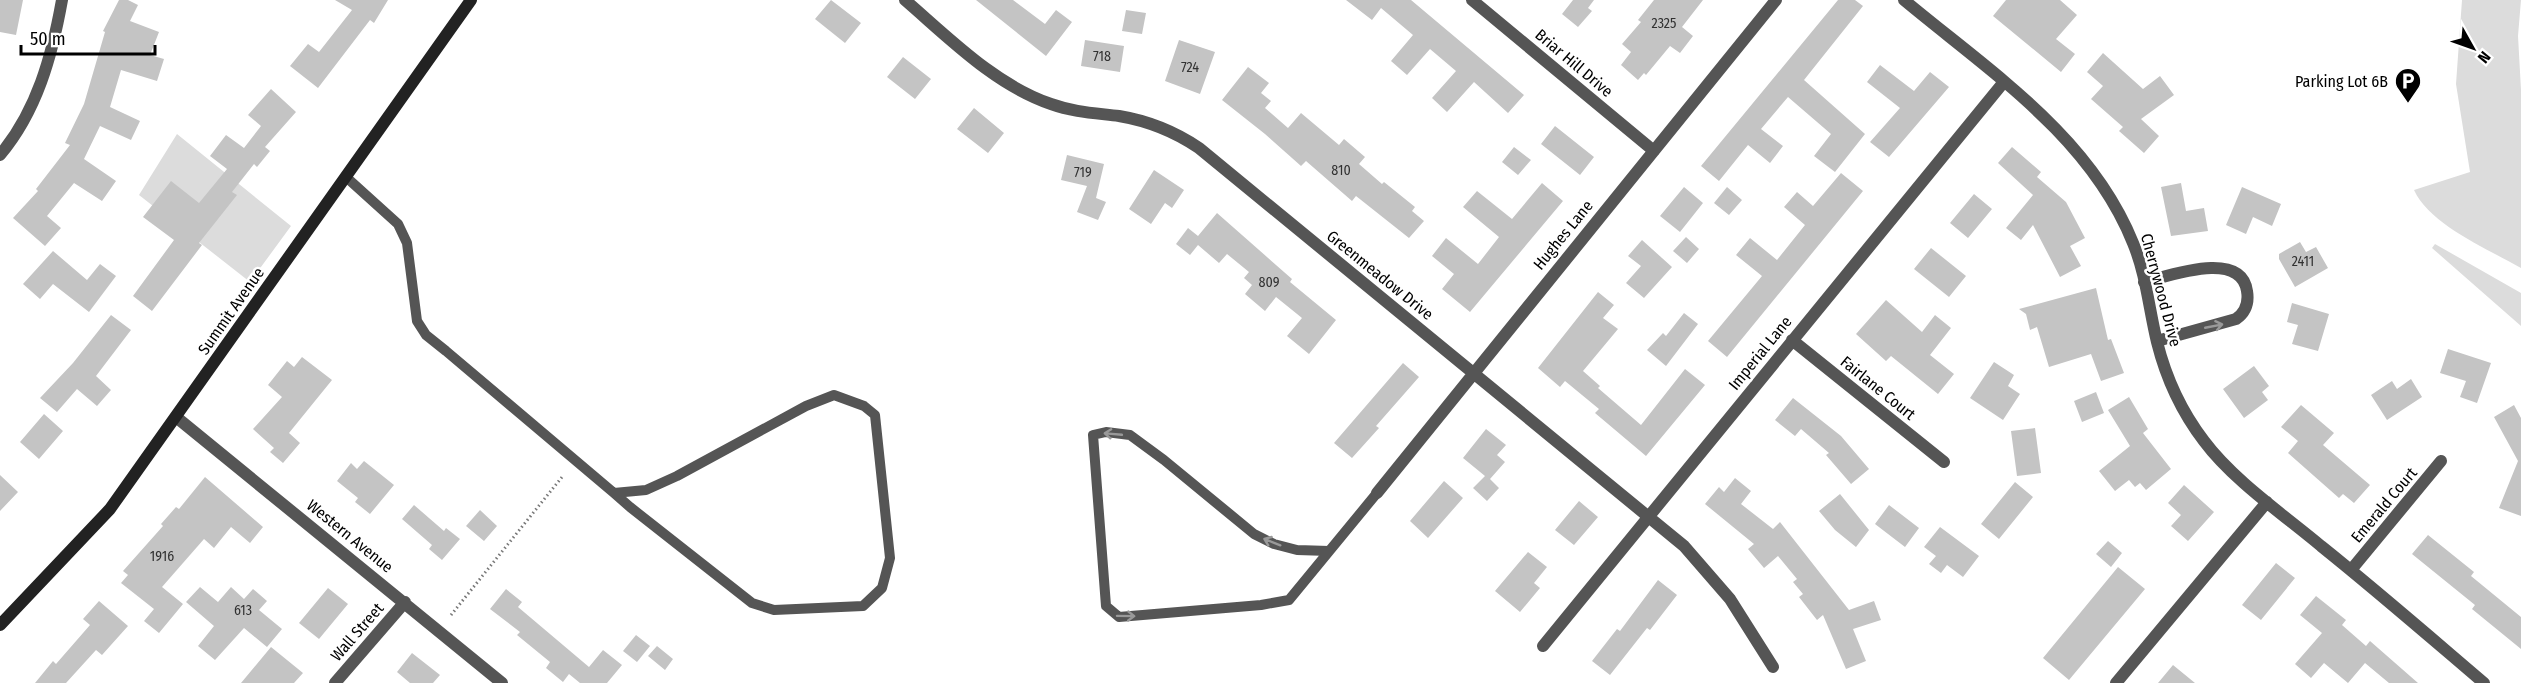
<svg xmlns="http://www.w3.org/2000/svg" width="2521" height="683" viewBox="0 0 2521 683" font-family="'Fira Sans Condensed',sans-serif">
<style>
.green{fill:#dcdcdc}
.building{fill:#c4c4c4}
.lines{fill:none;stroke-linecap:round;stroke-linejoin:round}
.path{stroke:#777;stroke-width:3;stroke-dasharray:1.5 3;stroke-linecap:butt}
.service{stroke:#555;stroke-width:10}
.minor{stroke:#555;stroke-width:12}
.secondary{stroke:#222;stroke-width:12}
.oneway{stroke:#999}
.labels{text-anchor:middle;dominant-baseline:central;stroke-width:5;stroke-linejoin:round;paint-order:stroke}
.number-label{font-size:14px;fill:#313131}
.street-label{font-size:16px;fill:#000;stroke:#fff}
.poi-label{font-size:16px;fill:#000;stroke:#fff;text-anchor:end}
</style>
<rect width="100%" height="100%" fill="#fff"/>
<path class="green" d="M2462,0H2521L2518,36L2521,90V268C2488,249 2430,225 2414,190L2470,172L2456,84Z
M177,134L291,226L250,282L139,195Z
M2435,244L2521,293V326L2432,248Z"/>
<path class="building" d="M0,0H23L16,35L0,32Z
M119,0H128L138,5L130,21L159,32L150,55L164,59L157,81L121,70L110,107L140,121L131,140L100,126L84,159L116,181L102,201L74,183L47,216L61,228L45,246L13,218L38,191L36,189L70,145L65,143L84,104L105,32L103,31Z
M335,0H388L374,23L370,20L318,88L290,66L308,44L319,52L352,10Z
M831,0L861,23L845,43L815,19Z
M976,0H1013L1045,24L1056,10L1072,22L1046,56Z
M1346,0H1411L1524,95L1508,113L1474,82L1447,112L1432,98L1456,71L1430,49L1407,75L1391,61L1413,35L1381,8L1372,20Z
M1573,0H1594L1588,8L1592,11L1578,27L1562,14Z
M1654,0H1703L1682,27L1693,36L1680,53L1670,46L1646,75L1644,73L1638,80L1621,65L1631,52L1622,44L1641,22L1638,20Z
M1838,0H1855L1863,6L1804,80L1865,134L1835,172L1814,156L1831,134L1788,97L1761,129L1783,146L1770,163L1748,145L1719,181L1701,166Z
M2006,0H2060L2077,15L2056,39L2075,54L2061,72L1993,16Z
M1126,10L1146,13L1142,34L1122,31Z
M1085,40L1124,46L1120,72L1081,66Z
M1179,40L1215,52L1200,94L1165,81Z
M2103,53L2143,89L2160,76L2174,95L2141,119L2159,136L2144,153L2119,131L2123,127L2091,99L2103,86L2087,72Z
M903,57L931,79L915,99L887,77Z
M1880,65L1914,91L1930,72L1949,87L1889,157L1870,142L1900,108L1867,82Z
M1248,67L1269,83L1261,93L1271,101L1265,108L1288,128L1301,113L1339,145L1344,139L1365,157L1359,164L1382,184L1384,182L1415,207L1412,211L1424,221L1409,238L1356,196L1352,201L1306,161L1301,166L1265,134L1222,100Z
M271,89L296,112L265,147L270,151L257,167L254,164L232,192L237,195L199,243L202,245L152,311L133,296L174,240L143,217L171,181L199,203L227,169L210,156L226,135L244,148L261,126L248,115Z
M974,108L1004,133L988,153L957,129Z
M1555,126L1594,157L1580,175L1541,144Z
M1514,147L1531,160L1518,175L1502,162Z
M2012,147L2041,172L2037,177L2066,202L2085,238L2070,246L2081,266L2060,277L2033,225L2021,240L2006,228L2033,195L1998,163Z
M1067,155L1104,164L1096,198L1106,202L1098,220L1077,212L1087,186L1061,180Z
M1154,170L1184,190L1172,208L1165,203L1151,224L1129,209Z
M1841,173L1863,191L1727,357L1708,341L1762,276L1736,255L1750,238L1777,260L1805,225L1784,207L1797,192L1813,206Z
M1542,183L1563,201L1470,312L1442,289L1454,274L1432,256L1446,238L1478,264L1499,237L1463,207L1477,191L1512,219Z
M2181,183L2186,211L2204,208L2208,231L2171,236L2161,187Z
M1684,187L1703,203L1680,232L1660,216Z
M1727,187L1742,200L1729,215L1714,203Z
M2242,187L2281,204L2272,226L2253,217L2246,234L2226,225Z
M1974,194L1992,209L1968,238L1950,223Z
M1217,213L1292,279L1290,282L1336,320L1309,354L1287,336L1302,318L1276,297L1265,311L1245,294L1252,285L1244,278L1249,272L1227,254L1219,263L1198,245L1190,255L1176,244L1188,228L1198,236Z
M1686,237L1699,249L1687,263L1673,251Z
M1642,240L1672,267L1644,298L1626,283L1641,266L1628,256Z
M2300,242L2306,252L2316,247L2328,268L2295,287L2279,259V254Z
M1931,248L1966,276L1949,297L1914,269Z
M53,251L87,280L100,264L116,276L89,312L53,284L40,299L23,284Z
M2096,288L2108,340L2111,339L2124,373L2101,381L2091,354L2049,367L2037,327L2030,330L2026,314L2019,309Z
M1598,292L1614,305L1603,318L1618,329L1583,371L1600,386L1598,388L1641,425L1685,369L1705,385L1646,456L1595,413L1599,409L1565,381L1560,387L1538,368Z
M1886,300L1922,332L1935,315L1951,328L1930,355L1954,374L1938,394L1891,356L1886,361L1856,334Z
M2292,303L2329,314L2318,351L2292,344L2298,325L2287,322Z
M1684,313L1698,324L1666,366L1647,350L1663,333L1666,336Z
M111,315L131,330L96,376L111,390L97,406L77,389L57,412L40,398L73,363Z
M2448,349L2491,363L2477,403L2460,397L2466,381L2440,373Z
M302,357L332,380L289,433L300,443L283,463L270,452L274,448L253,429L282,397L268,385L287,361L294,367Z
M1994,362L2014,375L2008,386L2020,394L2003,420L1970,398Z
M1403,363L1419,377L1376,426L1379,428L1352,458L1334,443Z
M2254,366L2269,386L2262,392L2268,400L2244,418L2223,389Z
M2411,379L2422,397L2387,420L2371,395L2392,381L2397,389Z
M2096,392L2104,413L2082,422L2074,401Z
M2129,397L2148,429L2143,433L2171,469L2146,490L2140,483L2135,487L2129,480L2115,491L2099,471L2130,446L2108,410Z
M1793,398L1841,436L1869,469L1851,484L1826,455L1829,453L1801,429L1795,436L1775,420Z
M2301,405L2334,433L2323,445L2370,485L2354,503L2343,494L2339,498L2288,453L2298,441L2281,427Z
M2514,405L2521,418V516L2499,508L2518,461L2494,417Z
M44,414L63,431L39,459L20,442Z
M2035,428L2041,473L2017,476L2011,431Z
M1486,429L1506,445L1497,455L1505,462L1490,479L1499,488L1487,501L1473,488L1485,476L1463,458Z
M364,461L394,485L370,514L355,502L358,498L337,481L351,463L357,469Z
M0,475L18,492L0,511Z
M205,477L263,527L250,543L231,527L214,548L204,539L162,587L183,604L159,633L144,621L154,609L121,583L128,575L123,571L163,526L161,524L176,507L179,509Z
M1735,478L1751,491L1741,504L1773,529L1780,522L1849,610L1874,601L1881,620L1853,629L1866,661L1846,669L1823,615L1817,620L1799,597L1803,594L1793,582L1797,579L1778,556L1764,568L1748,549L1754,544L1705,504L1719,487L1724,492Z
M1444,481L1463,498L1428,538L1410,521Z
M2015,482L2033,497L1999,539L1981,524Z
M2184,485L2214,512L2188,541L2171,526L2181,515L2168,503Z
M1840,494L1869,530L1856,547L1835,530L1819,511Z
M1579,501L1598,517L1574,545L1555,530Z
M414,505L444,531L446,528L460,539L442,560L429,549L432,545L402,519Z
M1889,505L1919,528L1905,547L1875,524Z
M480,510L497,526L484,541L466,526Z
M1940,527L1979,556L1963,577L1947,565L1941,573L1929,564L1936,556L1924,547Z
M2428,535L2474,572L2471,576L2521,617V649L2472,609L2475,605L2412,554Z
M2108,541L2122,553L2111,567L2096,554Z
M1528,552L1547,567L1534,583L1540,588L1520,612L1495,591Z
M2276,563L2295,578L2261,620L2242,605Z
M2118,567L2145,589L2069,680L2043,658Z
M1658,580L1677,595L1650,630L1647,628L1610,675L1592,661L1617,629L1620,631Z
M200,587L218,602L231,587L244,599L253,589L267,601L259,610L282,629L267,647L244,628L215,660L198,646L214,626L186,602Z
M328,588L348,604L319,639L299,623Z
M506,589L522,602L518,607L589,667L603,650L622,665L607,683H580L569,674L563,682L546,668L550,662L517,635L520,632L490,609Z
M2316,596L2346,620L2342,625L2366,646L2370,641L2418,683H2389L2365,663L2348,683L2324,663L2311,678L2295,664L2322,633L2300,615Z
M99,601L128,626L102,655L96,650L66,683H35L53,661L56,664L90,625L83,619Z
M636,635L650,646L637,662L623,651Z
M657,646L673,659L665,670L648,656Z
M271,647L303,673L294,683H241Z
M412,653L440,675L433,683H410L397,672Z
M2173,665L2195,683H2158Z"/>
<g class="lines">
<path class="path" d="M451,615L562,477"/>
<path class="service" d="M346,177L398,224L407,243L417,321L426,335L446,351L614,493L630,507L752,603L774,610L863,606L882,588L890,558L875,415L864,406L834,395L806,406L677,476L646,490L614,493
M1329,551L1297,550L1274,544L1254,534L1164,460L1130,435L1106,432L1093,435L1106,606L1119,617L1261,605L1289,600L1377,493"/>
<path class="minor" d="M905,0C949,38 995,85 1051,104C1073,112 1095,113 1119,116C1149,121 1174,131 1199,148L1684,546L1730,599L1773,667
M1472,0L1654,151
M1904,0C1989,71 2090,136 2133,243C2146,274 2149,309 2157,342C2166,378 2181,411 2204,441C2233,480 2284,515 2321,546C2376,590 2430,637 2484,683
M0,155C37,111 52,56 62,0
M2144,282C2169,276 2241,249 2247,291C2249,303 2246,312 2236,319L2157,341
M1792,340L1944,462
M176,417L502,683
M1377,493L1776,0
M2351,570L2441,461
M1543,646L2003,83
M335,683L405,602
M2116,683L2267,502"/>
<path class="secondary" d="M0,625L110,509L471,0"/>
</g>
<defs><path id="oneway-shaft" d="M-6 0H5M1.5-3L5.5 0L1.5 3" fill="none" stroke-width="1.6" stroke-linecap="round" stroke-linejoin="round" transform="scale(1.5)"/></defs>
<g class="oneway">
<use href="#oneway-shaft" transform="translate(2214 326) rotate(-11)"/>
<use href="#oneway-shaft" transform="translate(1113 434) rotate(-175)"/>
<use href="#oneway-shaft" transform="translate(1272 542) rotate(-158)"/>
<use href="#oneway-shaft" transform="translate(1126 616) rotate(1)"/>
</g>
<defs>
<g id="parking-pin" transform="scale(1.35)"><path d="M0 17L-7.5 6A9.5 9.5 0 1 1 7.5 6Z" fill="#000" stroke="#fff"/><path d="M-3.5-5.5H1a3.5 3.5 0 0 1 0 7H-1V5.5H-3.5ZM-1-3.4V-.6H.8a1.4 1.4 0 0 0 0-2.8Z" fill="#fff"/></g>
</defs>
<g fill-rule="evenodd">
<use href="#parking-pin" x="2408" y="81"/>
</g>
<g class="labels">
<g class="number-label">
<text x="1664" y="23">2325</text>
<text x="1102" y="56">718</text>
<text x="1190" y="67">724</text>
<text x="1341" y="170">810</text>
<text x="1083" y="172">719</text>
<text x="2303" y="261">2411</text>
<text x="1269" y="282">809</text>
<text x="162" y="556">1916</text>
<text x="243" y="610">613</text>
</g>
<g class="street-label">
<text transform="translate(1574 63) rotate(40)">Briar Hill Drive</text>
<text transform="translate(1563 235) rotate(-51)">Hughes Lane</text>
<text transform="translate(1380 275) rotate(39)">Greenmeadow Drive</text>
<text transform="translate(2161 290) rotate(75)">Cherrywood Drive</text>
<text transform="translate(231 311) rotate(-55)">Summit Avenue</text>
<text transform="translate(1760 353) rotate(-51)">Imperial Lane</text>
<text transform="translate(1878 388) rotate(39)">Fairlane Court</text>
<text transform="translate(2384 505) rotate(-50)">Emerald Court</text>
<text transform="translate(350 536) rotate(39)">Western Avenue</text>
<text transform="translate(357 632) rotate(-49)">Wall Street</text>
</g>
<g class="poi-label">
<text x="2388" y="81">Parking Lot 6B</text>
</g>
</g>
<g transform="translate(2473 48) rotate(130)" stroke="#ffffff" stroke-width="4.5" paint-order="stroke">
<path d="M0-4.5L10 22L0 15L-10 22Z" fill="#000000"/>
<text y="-9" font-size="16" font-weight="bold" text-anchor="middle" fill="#000000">N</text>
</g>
<path d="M21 45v9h134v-9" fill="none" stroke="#000000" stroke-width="3"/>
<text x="30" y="45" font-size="18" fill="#000000" stroke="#ffffff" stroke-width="4.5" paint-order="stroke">50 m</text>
</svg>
